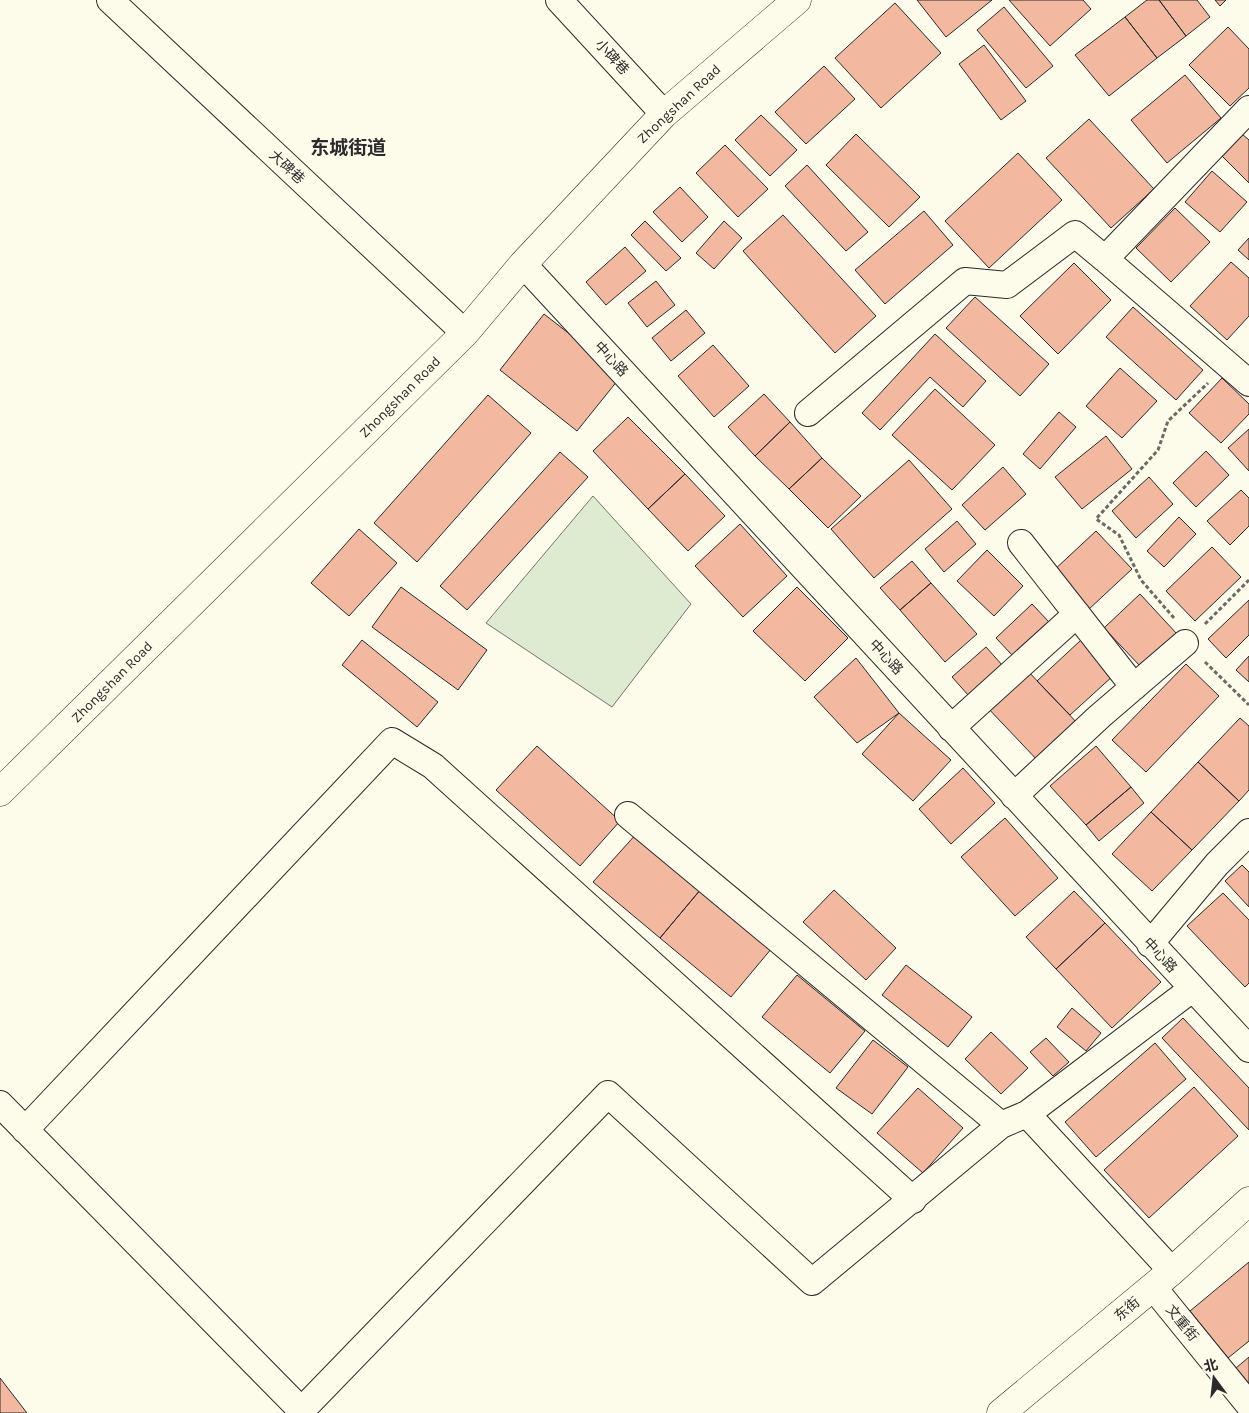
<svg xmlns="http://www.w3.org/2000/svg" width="1249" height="1413" viewBox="0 0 1249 1413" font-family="Karla,'Noto Sans SC',sans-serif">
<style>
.green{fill:#deebd1;stroke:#74746e}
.building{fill:#f2b8a0;stroke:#2b2b2b}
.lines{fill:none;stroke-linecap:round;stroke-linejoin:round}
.minor-casing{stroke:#2b2b2b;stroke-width:28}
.secondary-casing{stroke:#2b2b2b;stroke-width:29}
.primary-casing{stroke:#2b2b2b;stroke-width:29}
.path{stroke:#6a6964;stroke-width:3;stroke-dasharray:4 2.5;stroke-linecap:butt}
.minor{stroke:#fdfbea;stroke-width:26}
.secondary{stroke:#fdfbea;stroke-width:28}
.primary{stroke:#fdfbea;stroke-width:28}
.labels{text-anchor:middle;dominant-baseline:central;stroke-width:4;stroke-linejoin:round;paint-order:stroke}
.street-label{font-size:14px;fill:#2b2b2b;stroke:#fdfbea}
.district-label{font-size:19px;font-weight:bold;fill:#2b2b2b;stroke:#fdfbea}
</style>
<rect width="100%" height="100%" fill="#fdfbea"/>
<path class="green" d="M593,496L691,604L612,707L486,623Z"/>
<path class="building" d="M917,0H992L946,37Z
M1009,0H1083L1091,9L1050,46Z
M1147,0H1159L1186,36L1157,58L1125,17Z
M1159,0H1197L1210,17L1186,36Z
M1215,0H1226L1220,6Z
M895,3L941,53L881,108L835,58Z
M1004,7L1053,66L1026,88L977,30Z
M1125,17L1157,58L1109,96L1075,55Z
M1228,27L1249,49V88L1230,106L1189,65Z
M984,45L1026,101L1001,120L959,64Z
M824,66L855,99L806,144L775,112Z
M1185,75L1221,118L1167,163L1131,120Z
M761,115L797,150L770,176L735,140Z
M1089,119L1154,189L1111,228L1046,158Z
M856,134L920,197L889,227L826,165Z
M1242,134L1249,140V183L1221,155Z
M725,145L768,189L738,217L696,173Z
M1018,153L1062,200L989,268L945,221Z
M807,165L868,232L846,251L785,186Z
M1212,171L1247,202L1220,232L1185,202Z
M680,187L708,217L682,242L653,212Z
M1175,208L1210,242L1171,282L1136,248Z
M924,211L953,245L885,304L855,270Z
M783,215L876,316L835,353L743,251Z
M645,221L681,258L666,271L631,235Z
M724,221L742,238L714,269L696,253Z
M1249,238V260L1238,250Z
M625,247L646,271L606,305L586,282Z
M1231,262L1249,278V316L1227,340L1190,306Z
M1074,263L1111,300L1058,354L1020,316Z
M656,281L675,305L647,327L628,303Z
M975,297L1049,364L1020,396L946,328Z
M1133,307L1203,370L1176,400L1106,337Z
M686,310L705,333L671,361L652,338Z
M544,314L622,375L577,431L500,370Z
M935,334L986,381L963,407L930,377L880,430L862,413Z
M713,345L749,386L714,417L678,376Z
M1120,368L1157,401L1122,438L1086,406Z
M1222,378L1249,404V414L1221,443L1189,413Z
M935,389L995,445L952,490L892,435Z
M764,394L790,422L755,456L728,427Z
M488,395L531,433L417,562L374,523Z
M1059,412L1076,427L1040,469L1023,454Z
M628,417L685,474L648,509L593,451Z
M790,422L822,458L789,489L755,456Z
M1249,429V471L1228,448Z
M1106,436L1132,469L1082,509L1055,477Z
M1206,451L1229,475L1196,507L1173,483Z
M560,452L588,477L467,610L440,586Z
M822,458L861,496L828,528L789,489Z
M909,460L952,509L874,578L831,529Z
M1003,467L1026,494L985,530L962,505Z
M685,474L725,516L688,551L648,509Z
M1149,477L1173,504L1136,538L1112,511Z
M1241,490L1249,498V526L1230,545L1207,521Z
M1179,517L1196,534L1164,567L1147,551Z
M957,521L976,544L944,572L925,549Z
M740,524L787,576L743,617L695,566Z
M359,529L397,563L349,616L311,583Z
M1096,531L1132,569L1088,610L1052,572Z
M1212,547L1241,577L1195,621L1166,591Z
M987,550L1023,586L994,616L957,581Z
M912,561L931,583L900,610L880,588Z
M931,583L977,634L945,662L900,610Z
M401,587L487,650L458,690L372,627Z
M797,587L848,638L805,681L753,631Z
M1140,594L1177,634L1141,667L1104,628Z
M1249,600V635L1226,658L1208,639Z
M1032,604L1049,622L1013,656L996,638Z
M362,640L438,702L417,727L342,665Z
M1081,640L1114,675L1070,715L1037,681Z
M986,647L1003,666L969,696L952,677Z
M1249,656V682L1236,670Z
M856,658L899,713L857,743L814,697Z
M1186,664L1219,696L1146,772L1112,740Z
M1025,668L1080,726L1040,763L985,705Z
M899,713L951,760L913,801L862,754Z
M1240,718L1249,726V790L1239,801L1198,762Z
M537,746L620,821L580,866L496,790Z
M1096,746L1131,787L1086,825L1050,786Z
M1198,762L1239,801L1192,850L1151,812Z
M963,768L995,803L951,844L919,809Z
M1131,787L1144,803L1099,841L1086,825Z
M1151,812L1192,850L1152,891L1112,854Z
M1005,818L1058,878L1015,916L961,857Z
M638,832L701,889L660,938L593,882Z
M1242,865L1249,872V907L1225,881Z
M701,889L772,948L731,997L660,938Z
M834,890L896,948L866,980L803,922Z
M1074,891L1105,923L1056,969L1026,937Z
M1223,893L1249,920V983L1245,987L1187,926Z
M1105,923L1161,982L1112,1028L1056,969Z
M906,965L972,1017L948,1047L882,995Z
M797,975L865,1031L830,1073L762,1017Z
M1072,1008L1101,1033L1086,1051L1057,1027Z
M1183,1018L1249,1088V1130L1162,1038Z
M991,1032L1028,1068L1001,1094L965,1059Z
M1046,1038L1069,1062L1053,1076L1030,1052Z
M873,1040L908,1067L872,1114L836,1088Z
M1155,1043L1186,1079L1096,1157L1065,1122Z
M1194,1087L1238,1136L1149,1218L1104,1170Z
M918,1088L963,1128L923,1173L877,1133Z
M1249,1262V1341L1228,1358L1190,1311Z
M1249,1357V1384L1236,1368Z
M0,1378L27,1413H0Z"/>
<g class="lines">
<g class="minor-casing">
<path id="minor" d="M110,0L465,333
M559,0L664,114
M1249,109L1105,259L1249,383
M523,264L1249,1049
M808,413L965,281L1007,285L1075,234L1105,259
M1021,543L1134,687
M951,728L1077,614
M1014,796L1100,716L1185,643
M628,815L1001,1125
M1150,944L1217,864L1249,832
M0,1104L304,1413
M1027,1114L1172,1271
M25,1130L392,741L433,766L913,1200
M1153,1287L1249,1405
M301,1411L608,1094L812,1282L1001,1125L1027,1114L1192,989"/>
</g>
<g class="secondary-casing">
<path id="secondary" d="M1001,1413L1172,1271L1249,1201"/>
</g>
<g class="primary-casing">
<path id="primary" d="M0,792L465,333L523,264L664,114L797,0"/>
</g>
<path class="path" d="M1174,618L1141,580L1119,535L1096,519L1158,450L1168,421L1208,383
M1205,624L1249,580
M1205,662L1249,705"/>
<use href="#minor" class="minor"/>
<use href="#secondary" class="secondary"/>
<use href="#primary" class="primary"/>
</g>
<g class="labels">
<g class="street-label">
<text transform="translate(612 57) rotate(47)">小碑巷</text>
<text transform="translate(679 104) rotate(-43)">Zhongshan Road</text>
<text transform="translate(287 167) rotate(43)">大碑巷</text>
<text transform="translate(611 359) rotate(47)">中心路</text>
<text transform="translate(400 397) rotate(-45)">Zhongshan Road</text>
<text transform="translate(886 657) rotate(47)">中心路</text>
<text transform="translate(112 682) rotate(-45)">Zhongshan Road</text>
<text transform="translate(1160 955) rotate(47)">中心路</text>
<text transform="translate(1127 1309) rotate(-40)">东街</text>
<text transform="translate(1182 1323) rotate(51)">文重街</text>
</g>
<g class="district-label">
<text x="348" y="148">东城街道</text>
</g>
</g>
<g transform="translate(1214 1378) rotate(345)" stroke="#fdfbea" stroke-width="4" paint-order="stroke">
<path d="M0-4L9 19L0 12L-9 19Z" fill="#2b2b2b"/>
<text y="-8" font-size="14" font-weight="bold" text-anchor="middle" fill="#2b2b2b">北</text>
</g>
</svg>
